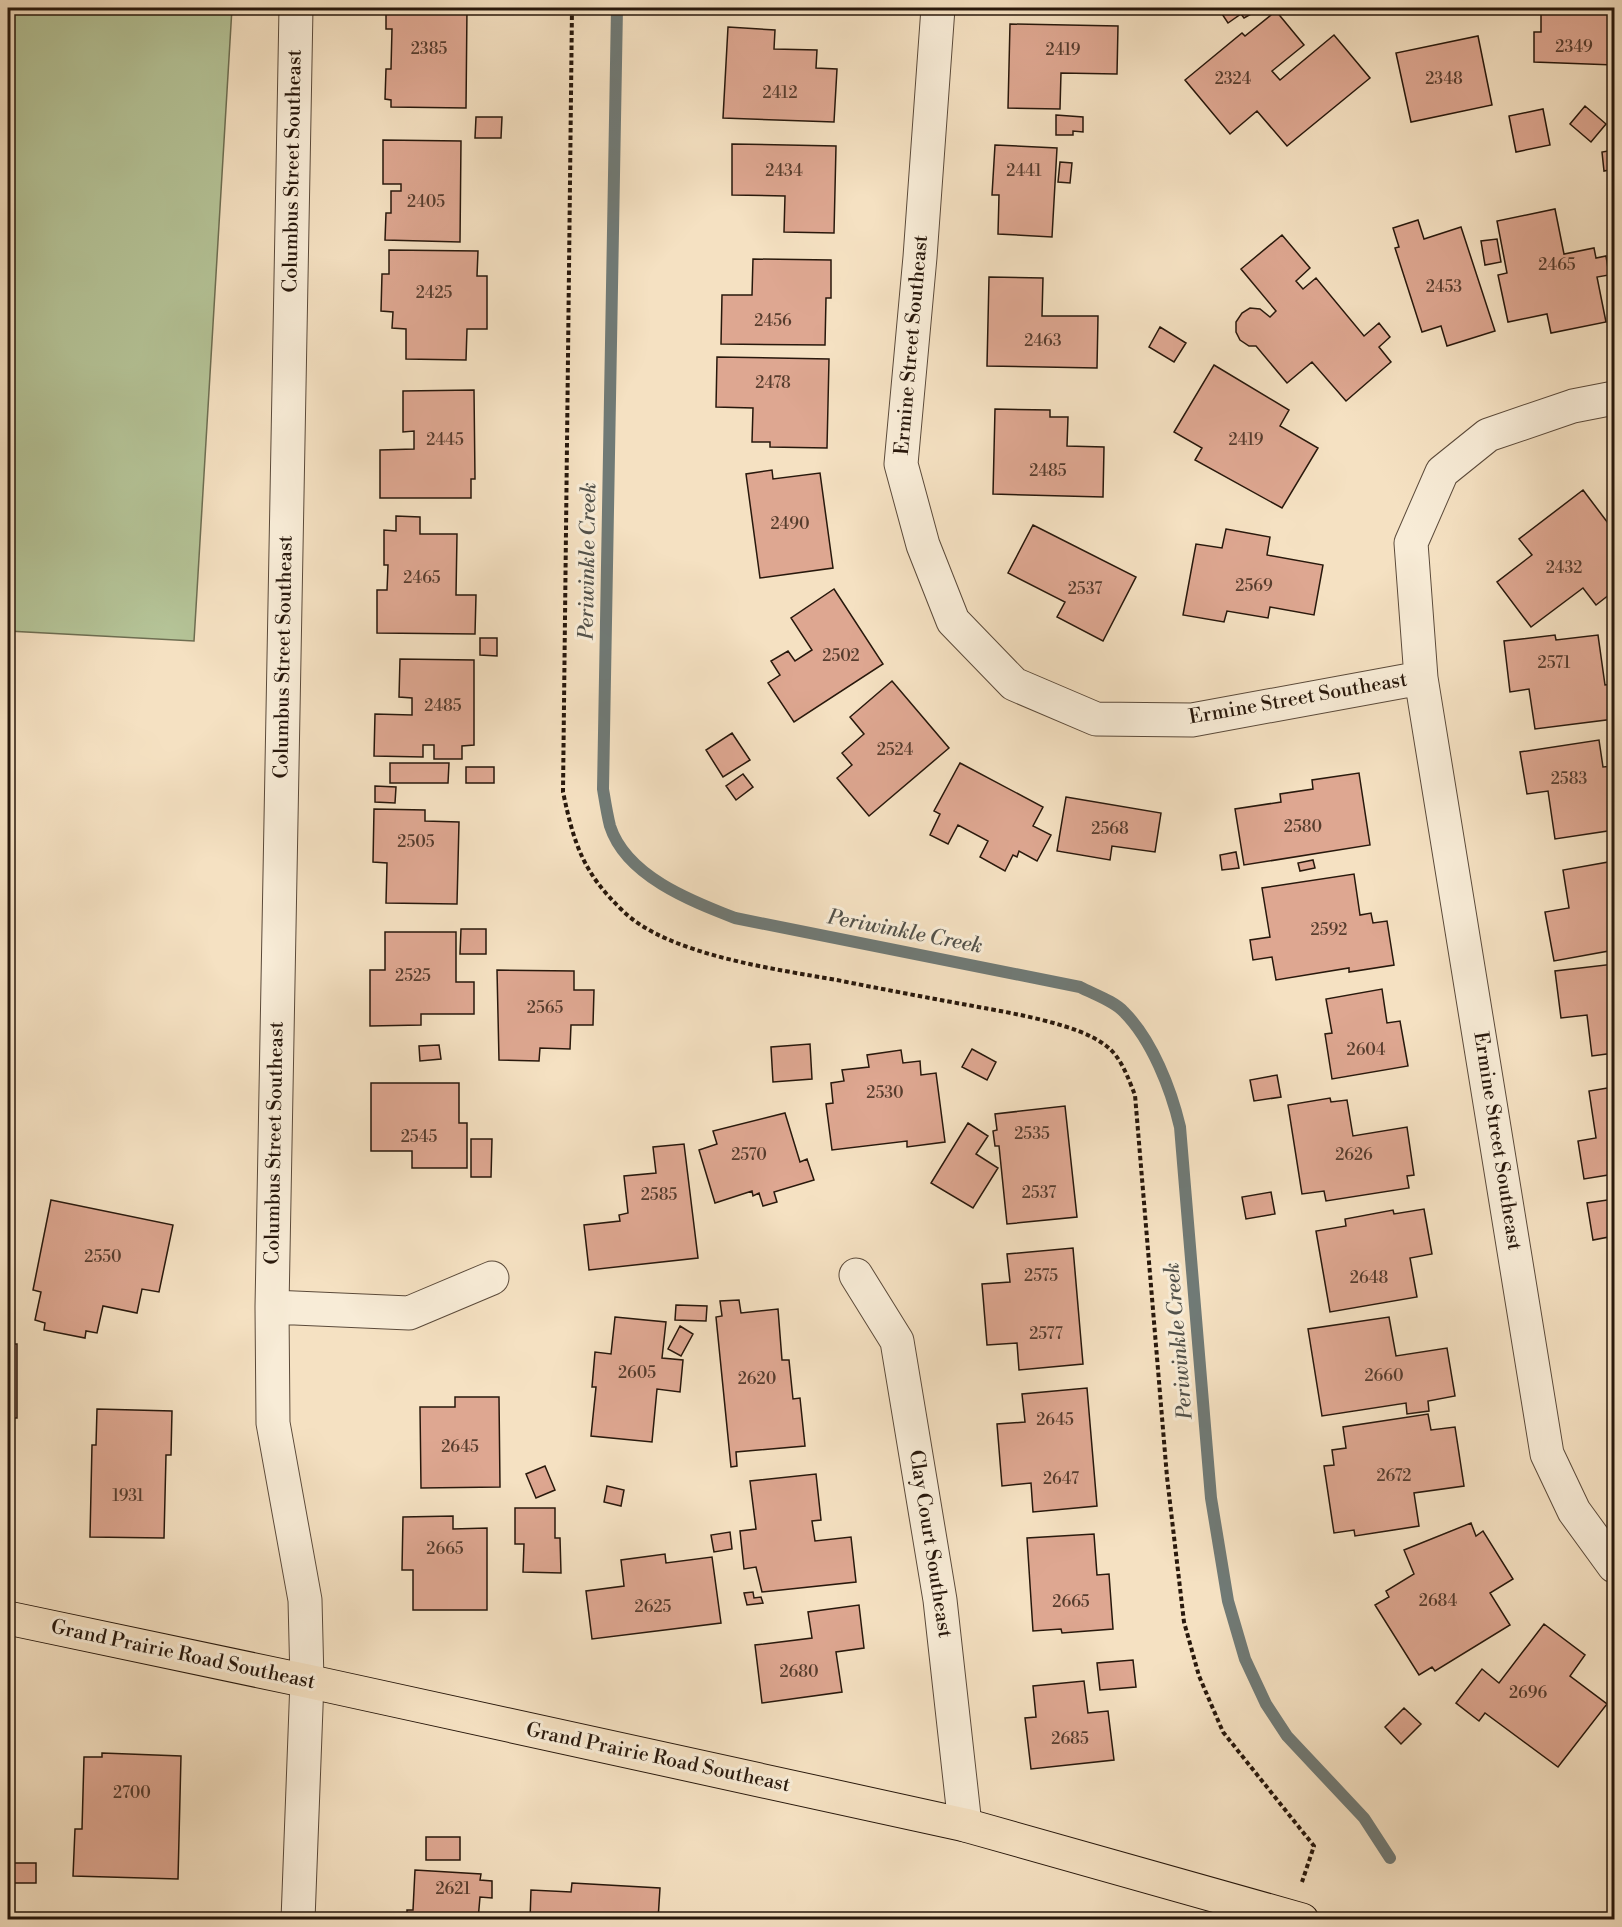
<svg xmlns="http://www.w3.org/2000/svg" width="1622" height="1927" viewBox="0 0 1622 1927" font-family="'Libre Bodoni',serif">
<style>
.green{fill:#b5c498;stroke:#6e6e52;stroke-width:1.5}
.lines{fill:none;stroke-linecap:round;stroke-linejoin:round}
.stream{stroke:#707a76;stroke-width:12}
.building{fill:#dea791;stroke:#28180c;stroke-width:1.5}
.minor-casing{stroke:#5b4a3a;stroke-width:35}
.major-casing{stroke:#28180c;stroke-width:35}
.path{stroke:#28180c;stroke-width:4;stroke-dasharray:4.5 3;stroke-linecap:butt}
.minor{stroke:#f8ecd7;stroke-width:33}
.major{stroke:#f5e1c2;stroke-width:33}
.labels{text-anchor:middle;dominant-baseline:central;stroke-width:6;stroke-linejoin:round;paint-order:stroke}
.number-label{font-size:16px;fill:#563c2d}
.street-label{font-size:20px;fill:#28180c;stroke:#f8ecd7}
.water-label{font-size:21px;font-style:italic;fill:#52514a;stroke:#f8ecd7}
</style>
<rect width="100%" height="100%" fill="#f5e1c2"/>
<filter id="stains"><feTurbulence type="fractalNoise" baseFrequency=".00333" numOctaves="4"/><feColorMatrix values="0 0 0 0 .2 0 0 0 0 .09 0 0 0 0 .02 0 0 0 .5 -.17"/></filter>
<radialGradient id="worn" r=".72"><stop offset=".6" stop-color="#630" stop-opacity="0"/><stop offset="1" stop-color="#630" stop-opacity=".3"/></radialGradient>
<path class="green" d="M8,8H232L194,641L8,631Z"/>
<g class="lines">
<path class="stream" d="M617,8L603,789C605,801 607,814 610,826C626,876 691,901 735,918L1080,987C1093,994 1114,1001 1124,1012C1152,1040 1171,1089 1180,1127L1211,1498L1228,1601L1245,1659L1266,1704L1287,1736L1364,1818L1390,1858"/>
</g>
<path class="building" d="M386,8H467L466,108L391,107V100L385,99L386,69H391L392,29H386Z
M1218,8H1262L1244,18L1241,14L1228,23Z
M1541,8H1610V29H1614V65L1534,62V32H1541Z
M1276,11L1304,45L1272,71L1280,80L1334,35L1370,78L1287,146L1257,111L1230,134L1185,80L1242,33L1245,36Z
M1010,24L1118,26L1117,74L1061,73L1060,109L1008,108Z
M728,27L775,30L774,49L817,50L816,68L837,69L834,122L723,118Z
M1478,36L1492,105L1411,122L1396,53Z
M1585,106L1606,124L1591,142L1570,124Z
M1543,109L1550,145L1516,152L1509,116Z
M1056,115L1083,117V132L1073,131V135H1056Z
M476,117H502L501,138H475Z
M383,140L461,141L460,242L385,240L386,213H391V191H401V184H383Z
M732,144L836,146L834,233L784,232L785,196L732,195Z
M995,145L1057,148L1052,237L998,234L999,195H992Z
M1614,150V169L1604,171L1602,152Z
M1060,162L1072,163L1070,183L1058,182Z
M1555,209L1564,254L1594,248L1596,258L1606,256L1609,275L1597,277L1606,322L1551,333L1547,314L1508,322L1498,275L1507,273L1497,221Z
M1418,220L1424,239L1461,227L1495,331L1447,346L1441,326L1422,332L1395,248L1399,247L1393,228Z
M1282,235L1310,268L1296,281L1303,289L1316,278L1364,336L1379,323L1390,337L1379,347L1391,362L1346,401L1312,362L1287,383L1256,346H1249L1240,340L1236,332V322L1242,313L1250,308L1260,309L1270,317L1276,311L1241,269Z
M1497,239L1501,262L1485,265L1481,241Z
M389,250L478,251L477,276H487V329H467L466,360L406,359V329L392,328L393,312L381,311L382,274H389Z
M753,259L831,260V298H826L825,345L721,344L722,295H752Z
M989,277L1043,278L1042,316H1098L1097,368L987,366Z
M1160,327L1186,343L1174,362L1149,347Z
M717,357L829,359L827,448L770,447V442H752L753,408L716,407Z
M1214,365L1289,410L1280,426L1318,448L1282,508L1195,460L1202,448L1174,432Z
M474,390L475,479H471V498H380V450L414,449V431L403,432V391Z
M995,409L1050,410V417H1068L1067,446L1104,447L1103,497L993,494Z
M772,470L773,479L820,473L833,568L760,578L746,474Z
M1583,490L1614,531V591L1596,605L1583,588L1531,627L1497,582L1532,555L1519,539Z
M396,516L420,517V534H457L456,595H476L475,634L377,633V590H387L388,565H384V530L396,531Z
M1033,525L1136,577L1103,641L1057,617L1065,602L1008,573Z
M1226,529L1270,537L1267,555L1323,565L1314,615L1270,607L1268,618L1227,611L1224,622L1183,615L1196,544L1222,548Z
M834,589L883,664L794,722L768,683L780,675L771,661L788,651L795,661L812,650L791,618Z
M1555,635L1556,640L1598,635L1605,685L1614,684V719L1535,729L1529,689L1510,692L1504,641Z
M480,638H497V656L480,655Z
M400,659L474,660V745L462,746V759H434V745H423V757L374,756L375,714L412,715V698L399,697Z
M892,681L949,748L869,816L837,778L852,765L842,753L864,734L850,717Z
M732,733L750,760L723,777L706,750Z
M1599,740L1603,767L1614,766V830L1555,839L1548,791L1527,794L1520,752Z
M390,763H449L448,783H390Z
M960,763L1043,807L1033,826L1051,835L1037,861L1019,851L1017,857L1013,855L1005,871L980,857L988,841L958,825L948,844L930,835L940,814L934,811Z
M466,767H494V783H466Z
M1359,773L1370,845L1244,865L1235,809L1281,802L1280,794L1313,789L1312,780Z
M743,774L753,787L736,800L726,786Z
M375,786L396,787L395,803L375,802Z
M1066,797L1161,813L1155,852L1112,846L1110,860L1057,851Z
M374,809L425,810V821L459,822L457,904L386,903L387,863L373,862Z
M1236,852L1239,868L1222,870L1220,855Z
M1313,860L1315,868L1300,871L1298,863Z
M1614,861V950L1554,961L1545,912L1569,908L1563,870Z
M1354,874L1360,915L1371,913L1373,923L1387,921L1394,965L1349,972V968L1276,980L1272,957L1253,960L1250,940L1270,937L1262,888Z
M461,929H486V954H460Z
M385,932H456V982H474V1014H421V1025L370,1026V970H385Z
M1614,964V1053L1592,1056L1587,1015L1561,1018L1555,971Z
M497,970L574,971V990H594L593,1025H571L570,1049L540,1048L539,1061L499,1060Z
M1382,989L1387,1023L1400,1021L1408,1066L1332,1079L1325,1034L1332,1033L1326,999Z
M810,1044L812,1079L773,1082L771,1047Z
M439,1045L441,1059L420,1061L419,1046Z
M972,1049L996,1062L987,1080L962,1067Z
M901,1050L903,1063L920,1061L921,1075L936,1073L945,1142L907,1147V1141L832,1150L826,1104L833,1103L831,1083L844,1081L842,1070L869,1067L867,1055Z
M1277,1075L1281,1097L1254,1101L1250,1080Z
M371,1083H459V1123H467V1168H412V1151H371Z
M1614,1087V1174L1584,1179L1578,1141L1596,1138L1589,1091Z
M1330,1098L1331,1102L1347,1100L1353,1136L1407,1127L1414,1175L1407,1176L1409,1188L1326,1201L1324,1191L1302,1194L1288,1105Z
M1065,1106L1077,1217L1007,1224L999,1146H995L993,1131L997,1130L995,1114Z
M785,1113L800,1162L807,1159L814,1180L774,1192L777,1202L763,1206L759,1193L753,1196L752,1191L715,1203L699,1150L717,1144L713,1131Z
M968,1123L988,1136L976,1154L998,1168L973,1208L931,1183Z
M471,1139H492L491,1177H471Z
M684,1144L698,1258L589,1270L584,1225L620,1221L619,1215L628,1213L624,1176L656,1173L653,1147Z
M1271,1192L1275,1214L1246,1219L1242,1197Z
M1614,1199V1274L1609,1237L1593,1240L1587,1203Z
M51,1200L173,1225L159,1292L142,1289L137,1313L103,1306L97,1333L86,1331L85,1338L44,1330L45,1323L35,1320L41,1292L33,1290Z
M1424,1209L1432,1254L1410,1258L1417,1297L1330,1312L1316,1231L1346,1226L1345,1219L1393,1210L1394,1214Z
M1073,1248L1083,1364L1019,1370L1017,1343L987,1345L982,1284L1010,1282L1007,1254Z
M739,1300L741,1313L778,1309L782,1360H789L793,1399L800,1398L805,1446L736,1452L737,1466L731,1467L716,1317L722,1316L720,1301Z
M676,1305L707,1306L706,1321L675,1320Z
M615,1317L666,1322L662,1358L683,1360L680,1392L657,1389L652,1442L591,1436L596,1387H592L595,1352L611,1354Z
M1389,1317L1396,1356L1447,1348L1455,1396L1428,1401L1429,1411L1407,1414L1406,1403L1322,1416L1308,1329Z
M680,1326L693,1334L681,1356L668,1349Z
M8,1344H17V1418H8Z
M1614,1349V1392L1608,1350Z
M1087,1388L1097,1506L1033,1512L1031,1483L1002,1486L997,1424L1025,1422L1022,1394Z
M455,1397H499L500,1487L421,1488L420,1407H455Z
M97,1409L172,1411L171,1455H166L164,1538L90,1537L92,1445H96Z
M1428,1414L1431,1430L1455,1427L1464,1486L1414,1493L1419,1526L1355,1536L1354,1530L1334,1533L1324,1466L1334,1465L1332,1450L1346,1448L1343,1427Z
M545,1466L555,1490L536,1498L526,1474Z
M816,1474L821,1520L812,1521L815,1541L851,1537L856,1582L762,1592L756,1567L744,1569L740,1531L756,1529L750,1481Z
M607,1486L624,1490L621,1506L604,1502Z
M515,1508H555V1538H560L561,1573L523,1572L524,1544H515Z
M453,1516V1529L487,1528V1610H413V1570H402L403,1517Z
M1471,1523L1476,1536L1483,1531L1513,1579L1490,1593L1510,1625L1435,1671L1432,1667L1419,1675L1375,1605L1389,1597L1386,1591L1414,1574L1404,1550Z
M730,1532L732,1549L714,1552L711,1535Z
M1094,1534L1097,1575L1109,1574L1113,1629L1062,1633L1061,1629L1033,1631L1027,1538Z
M665,1554L666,1563L712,1557L721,1623L592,1639L586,1591L624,1586L621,1560Z
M753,1592L754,1598L761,1597L763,1603L747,1605L744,1593Z
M859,1605L864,1648L836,1652L842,1692L762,1703L755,1645L812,1638L808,1612Z
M1544,1624L1585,1655L1570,1676L1607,1704L1558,1767L1485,1713L1479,1721L1456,1703L1482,1669L1499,1683Z
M1133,1660L1136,1687L1100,1690L1097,1663Z
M1084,1681L1088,1713L1108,1711L1114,1760L1031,1769L1025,1718L1036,1717L1033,1686Z
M1404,1708L1421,1724L1401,1744L1385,1727Z
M102,1753L181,1756L178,1879L73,1876L75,1829H82L84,1757H102Z
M426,1837H460V1860H426Z
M11,1863H36V1883H11Z
M415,1870L481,1874L480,1880L492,1881V1898L480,1897L478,1920H407V1910H413Z
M572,1883L660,1888L658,1920H530L531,1890L571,1892Z"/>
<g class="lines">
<g class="minor-casing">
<path id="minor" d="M296,8L272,1307L273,1423L305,1600L307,1681L298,1920
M938,8L920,257L901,464L923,545L953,621L1014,684L1096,719L1192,720L1421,678
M1614,398L1573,406L1488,435L1442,472L1411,543L1421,678L1547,1454L1574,1511L1614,1566
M856,1275L897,1341L940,1600L965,1825
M272,1307L409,1313L492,1278"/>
</g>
<g class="major-casing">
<path id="major" d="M8,1618L307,1681L965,1825L1302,1920"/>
</g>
<path class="path" d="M572,8L563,792C574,844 583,873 623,911C668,955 775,969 837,980C886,990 935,999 984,1008C1017,1014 1079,1025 1105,1045C1121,1056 1128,1078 1135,1095L1167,1477L1184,1622L1199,1676L1223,1732L1314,1846L1302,1882"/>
<use href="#minor" class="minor"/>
<use href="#major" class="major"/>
</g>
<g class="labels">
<g class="number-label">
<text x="1574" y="47">2349</text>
<text x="429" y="49">2385</text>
<text x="1063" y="50">2419</text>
<text x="1233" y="79">2324</text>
<text x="1444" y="79">2348</text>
<text x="780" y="93">2412</text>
<text x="784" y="171">2434</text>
<text x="1024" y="171">2441</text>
<text x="426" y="202">2405</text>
<text x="1557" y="265">2465</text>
<text x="1444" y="287">2453</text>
<text x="434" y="293">2425</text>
<text x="773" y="321">2456</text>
<text x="1043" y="341">2463</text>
<text x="773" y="383">2478</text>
<text x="445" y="440">2445</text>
<text x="1246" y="440">2419</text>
<text x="1048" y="471">2485</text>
<text x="790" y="524">2490</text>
<text x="1564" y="568">2432</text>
<text x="422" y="578">2465</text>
<text x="1254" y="586">2569</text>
<text x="1085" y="589">2537</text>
<text x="841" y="656">2502</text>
<text x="1554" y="663">2571</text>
<text x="443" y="706">2485</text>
<text x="895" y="750">2524</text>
<text x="1569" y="779">2583</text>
<text x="1303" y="827">2580</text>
<text x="1110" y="829">2568</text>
<text x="416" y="842">2505</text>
<text x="1329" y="930">2592</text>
<text x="413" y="976">2525</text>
<text x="545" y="1008">2565</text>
<text x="1366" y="1050">2604</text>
<text x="885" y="1093">2530</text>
<text x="1032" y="1134">2535</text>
<text x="419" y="1137">2545</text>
<text x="749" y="1155">2570</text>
<text x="1354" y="1155">2626</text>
<text x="1039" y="1193">2537</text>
<text x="659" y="1195">2585</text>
<text x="103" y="1257">2550</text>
<text x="1041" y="1276">2575</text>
<text x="1369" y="1278">2648</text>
<text x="1046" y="1334">2577</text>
<text x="637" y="1373">2605</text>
<text x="1384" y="1376">2660</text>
<text x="757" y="1379">2620</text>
<text x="1055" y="1420">2645</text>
<text x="460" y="1447">2645</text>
<text x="1394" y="1476">2672</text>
<text x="1061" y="1479">2647</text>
<text x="128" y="1496">1931</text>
<text x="445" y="1549">2665</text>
<text x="1438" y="1601">2684</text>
<text x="1071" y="1602">2665</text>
<text x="653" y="1607">2625</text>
<text x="799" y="1672">2680</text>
<text x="1528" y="1693">2696</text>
<text x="1070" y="1739">2685</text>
<text x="132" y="1793">2700</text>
<text x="453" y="1889">2621</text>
</g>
<g class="street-label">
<text transform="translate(293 171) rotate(-89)">Columbus Street Southeast</text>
<text transform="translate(912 345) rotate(-85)">Ermine Street Southeast</text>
<text transform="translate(284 657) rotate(-89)">Columbus Street Southeast</text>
<text transform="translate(1298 699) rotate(-10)">Ermine Street Southeast</text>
<text transform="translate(1497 1141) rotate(81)">Ermine Street Southeast</text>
<text transform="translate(275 1143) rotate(-89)">Columbus Street Southeast</text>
<text transform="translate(930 1544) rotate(81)">Clay Court Southeast</text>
<text transform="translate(183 1655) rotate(12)">Grand Prairie Road Southeast</text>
<text transform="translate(658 1758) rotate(12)">Grand Prairie Road Southeast</text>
</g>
<g class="water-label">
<text transform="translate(588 561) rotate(-89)">Periwinkle Creek</text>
<text transform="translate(905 932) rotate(11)">Periwinkle Creek</text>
<text transform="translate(1179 1341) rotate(-95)">Periwinkle Creek</text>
</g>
</g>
<rect width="1622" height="1927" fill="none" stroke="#f5e1c2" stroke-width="30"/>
<rect x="9" y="9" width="1604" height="1909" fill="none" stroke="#28180c" stroke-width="3"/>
<rect x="15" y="15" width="1592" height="1897" fill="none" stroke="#28180c" stroke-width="1.5"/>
<rect width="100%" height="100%" filter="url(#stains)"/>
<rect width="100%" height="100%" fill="url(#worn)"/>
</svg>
